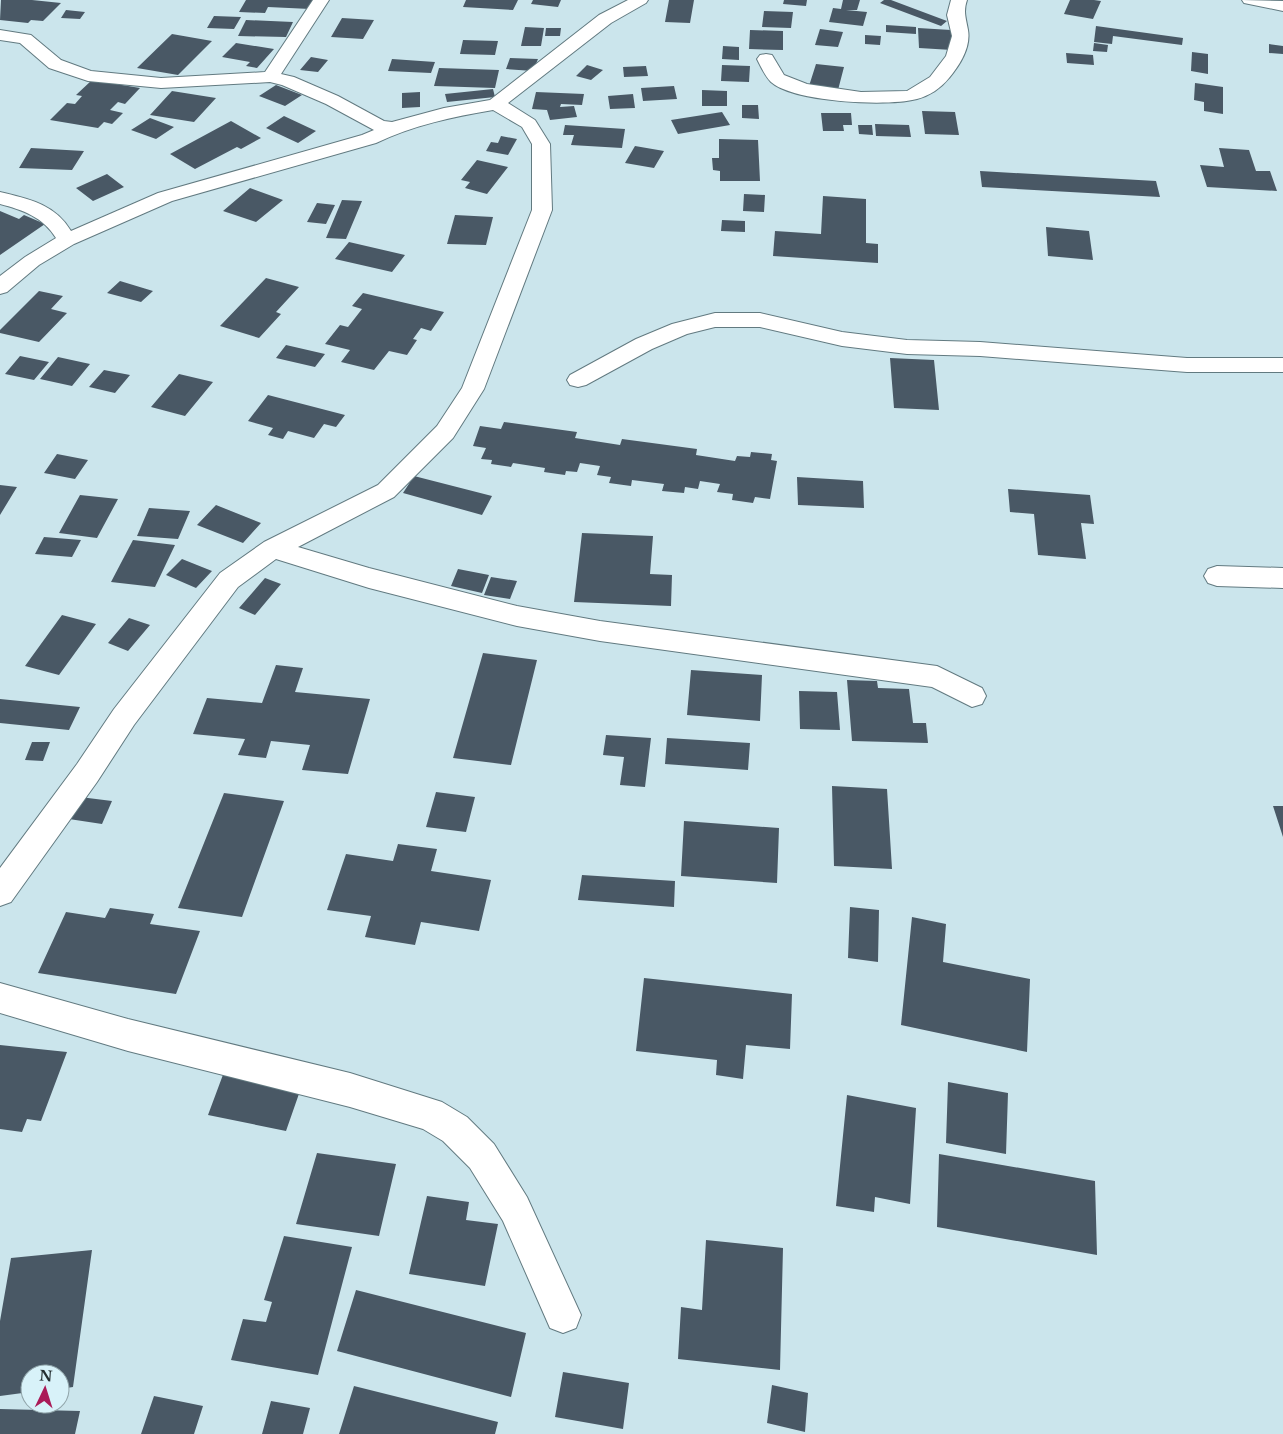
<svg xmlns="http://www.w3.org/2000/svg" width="1283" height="1434" viewBox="0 0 1283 1434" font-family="'Libre Baskerville',serif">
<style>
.building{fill:#495865}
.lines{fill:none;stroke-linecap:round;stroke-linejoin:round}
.street-casing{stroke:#627a80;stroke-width:2}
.street{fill:#fff;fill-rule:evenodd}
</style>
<rect width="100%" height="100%" fill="#cbe5ec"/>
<path class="building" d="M1,0H32L61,3L43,21L31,20L28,23L0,20Z
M246,0H314L310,9L268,7L265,13L239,12Z
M466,0H518L513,10L463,7Z
M533,0H561L558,7L531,4Z
M669,0H694L690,23L665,22Z
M784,0H807L806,6L783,4Z
M843,0H860L857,10H846L867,12L863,26L829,22L833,8L841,9Z
M884,0H891L947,21L941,26L880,3Z
M1070,0H1094L1101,1L1093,19L1064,14Z
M66,10L85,12L80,19L61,18Z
M764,11L793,12L791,28L762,27Z
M214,16L241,17L234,29L207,28Z
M342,18L374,20L363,39L331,37Z
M246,20L293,22L286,37L238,36Z
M886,25L916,27V34L886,32Z
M1096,26L1183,38L1182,45L1113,36L1112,44L1094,42Z
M525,27L544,28L541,46H521Z
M546,28H561L560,36H545Z
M918,28L951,30L952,50L919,48Z
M820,29L843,32L838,47L815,45Z
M750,30L783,31V50L749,49Z
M172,34L212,41L178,75L137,68Z
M865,35L881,36L880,45L865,44Z
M463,40L498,41L495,55L460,54Z
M236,43L274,49L257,68L246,66L250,62L222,57Z
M1094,43L1108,45L1107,52L1093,51Z
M1269,44L1283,46V54L1269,53Z
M723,46L739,47V60L722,59Z
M1192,52L1208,54V74L1191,71Z
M1066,53L1093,55L1094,65L1067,63Z
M311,57L328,60L318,72L300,70Z
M510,58L538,59L533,71L506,69Z
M392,59L435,62L431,73L388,71Z
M816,64L844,67L838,90L809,86Z
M587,65L603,70L591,80L576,76Z
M722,65L750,66L749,82L721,81Z
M646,66L648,76L624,77L623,67Z
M439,68L499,70L495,88L434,86Z
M92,80L140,88L125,104L118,102L110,110L123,113L112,124L104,122L98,128L50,120L67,103L75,104L82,96L76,95Z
M1195,83L1223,87V114L1204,111V102L1194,100Z
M276,85L302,95L285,106L259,96Z
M674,86L677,99L643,101L641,88Z
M493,89L495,97L447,102L445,94Z
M702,90L727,91V106H702Z
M172,91L216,98L194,122L150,115Z
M420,92V107L402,108V93Z
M536,92L584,94L582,105L561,104L560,107L574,106L577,117L550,120L547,110L532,109Z
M633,94L635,108L610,109L608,96Z
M742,105H758L759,119L742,118Z
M922,111L955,112L959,135L925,134Z
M722,112L730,125L678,134L671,120Z
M821,113H851L852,125H843L844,131H823Z
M284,116L316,131L298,143L266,128Z
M150,118L174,127L156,139L131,130Z
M231,121L261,138L241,149L237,147L195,169L170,154Z
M875,124L909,125L911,137L876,136Z
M565,125L625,129L622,148L571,145L574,135H563Z
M858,125H872L873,135L859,134Z
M501,136L517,139L508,155L486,151L491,142L498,143Z
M719,139L758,140L760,181H720V171L713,170L712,158H719Z
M635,146L664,151L654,168L625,163Z
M31,148L84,151L72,170L19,168Z
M1219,148L1249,150L1256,171H1270L1277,191L1207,187L1200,165L1224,167Z
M477,160L508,167L487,194L465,188L470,182L461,180Z
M980,171L1156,181L1160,197L982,187Z
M107,174L124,187L93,201L76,188Z
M250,188L283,200L256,222L223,211Z
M744,194L765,195L764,212L743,211Z
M823,196L866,199V243L878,244V263L773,256L775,231L821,234Z
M342,200L362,201L346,239L326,238Z
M317,203L335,205L326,224L307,222Z
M0,211L19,219L24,215L45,224L0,255Z
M455,215L493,217L486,245L447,244Z
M722,220L745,221V232L721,231Z
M1046,227L1089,231L1093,260L1048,256Z
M349,242L405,255L392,272L335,259Z
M266,278L299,287L276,312L281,314L259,338L220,326Z
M120,281L153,291L141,302L107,293Z
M39,291L63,296L51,309L67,313L39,342L0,333V330Z
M363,293L444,312L431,331L421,328L413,339L417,340L407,355L389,351L374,370L341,362L350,350L325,344L340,325L348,327L362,309L352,306Z
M286,345L325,354L315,367L276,358Z
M20,356L49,362L34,380L5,374Z
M58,357L90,364L72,386L40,379Z
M890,358L934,360L939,410L894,408Z
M104,370L130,375L115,393L89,387Z
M179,374L213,382L185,416L151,407Z
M268,395L345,415L336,427L324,424L314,438L288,431L283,439L268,435L273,428L248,421Z
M504,422L577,432L575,438L620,445L622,439L697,449L696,455L735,461L737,456L750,457L751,452L772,454L771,460L777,461L770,499L755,497L753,503L732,500L733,494L717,492L720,484L700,481L698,489L685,487L684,493L662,491L664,484L632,480L631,486L609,483L611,477L597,475L600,466L580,463L577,472L566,471L565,475L544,472L545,468L513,463L511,467L491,464L492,460L481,459L486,448L473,446L480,426L501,429Z
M57,454L88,460L75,479L44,473Z
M414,476L492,496L482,515L403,493Z
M797,477L863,481L864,508L798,505Z
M0,485L17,487L0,515Z
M1008,489L1090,495L1094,524L1081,523L1086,559L1038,555L1034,514L1010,512Z
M80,495L118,499L97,538L59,533Z
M216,505L261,523L243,543L197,525Z
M149,508L190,511L178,539L137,536Z
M582,533L653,536L650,574L672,575L671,606L574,602Z
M44,537L81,540L72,557L35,554Z
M133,540L175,545L155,587L111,582Z
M182,559L212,571L196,588L166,575Z
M458,569L489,575L482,593L451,586Z
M491,577L517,581L510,599L484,595Z
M265,578L281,584L255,615L239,608Z
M62,615L96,624L59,675L25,666Z
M129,618L150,625L128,651L108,643Z
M483,653L537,660L511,765L453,758Z
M276,665L303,668L295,692L370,699L348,774L302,770L310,745L271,741L266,758L238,755L245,739L193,734L207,698L262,703Z
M691,670L762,675L760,721L687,715Z
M847,680L877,681L878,688L909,689L913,723H926L928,743L852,741Z
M799,691L837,692L840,730L800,729Z
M0,699L80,707L69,730L0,723Z
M606,735L651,738L645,787L620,785L624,757L603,755Z
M667,738L750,743L748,770L665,764Z
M32,742H50L43,761L25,760Z
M832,786L887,789L892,869L834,866Z
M436,792L475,797L466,832L426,827Z
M224,793L284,801L242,917L178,908Z
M80,797L112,801L102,824L69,819Z
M1273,806H1283V837Z
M684,821L779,828L777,883L681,876Z
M398,844L437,849L431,871L491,880L479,931L421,922L415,945L365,937L371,916L327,910L346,854L393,861Z
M582,875L675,881L674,907L578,900Z
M850,907L879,910L878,962L848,958Z
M110,908L154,914L150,924L200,931L176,994L38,973L66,912L105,918Z
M912,917L946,924L943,962L1030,979L1027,1052L901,1025Z
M644,978L792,994L790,1049L746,1045L743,1079L716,1075L717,1060L636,1051Z
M0,1045L67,1052L41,1121L27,1119L22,1132L0,1129Z
M224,1072L301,1088L286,1131L208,1115Z
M948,1082L1008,1093L1006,1154L946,1143Z
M847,1095L916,1108L910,1204L875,1197L874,1212L836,1206Z
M317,1153L396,1164L379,1236L296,1224Z
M939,1154L1095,1181L1097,1255L937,1227Z
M427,1196L469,1202L466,1220L498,1224L485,1286L409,1274Z
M284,1236L352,1247L318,1375L231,1360L243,1319L266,1322L272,1302L264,1300Z
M706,1240L783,1248L780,1370L678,1359L681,1307L702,1310Z
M92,1250L73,1387L60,1389V1374H30V1392L0,1396V1321L11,1258Z
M356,1290L526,1333L511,1397L337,1351Z
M563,1372L629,1383L623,1429L555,1417Z
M772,1385L808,1393L805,1432L767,1423Z
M354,1386L498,1422L495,1434H339Z
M154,1396L203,1406L194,1434H141Z
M271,1401L310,1408L303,1434H262Z
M0,1409L80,1411L75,1434H0Z"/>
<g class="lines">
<g class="street-casing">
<path id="street" d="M313,0H329L281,74L294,77L338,96L384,121L392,122L444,108L490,100L599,15L628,0H648L646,3L611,23L508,103L535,120L550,144L552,210L484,389L453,438L394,497L298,547L369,568L517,606L600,621L937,666L982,688L986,696L982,704L972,707L932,687L600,641L517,626L369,588L276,559L238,587L134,725L97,782L11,902L0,906V868L77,764L114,709L220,573L264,542L378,485L437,426L462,388L532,210V144L522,127L493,110C452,117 414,125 376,143L172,201L74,244L39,265L7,292L0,294V276L25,257L56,238C43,217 23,210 0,204V192C29,199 55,204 71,231L158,193L362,135L374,130L326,104L282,85L270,82L161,88L88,81L49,68L20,43L0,40V30L31,35L61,60L91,71L161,78L265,72Z
M951,0H967C963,12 966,18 968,30C971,47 960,65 949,78C941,88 929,96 917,99C888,107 793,102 771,82C765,76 761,67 757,59L760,55L766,54L772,55L784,75L807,84L861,92L907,91L930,77L946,56L952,36L947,15Z
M1242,0L1283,1V11L1244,3Z
M715,313H760L842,332L907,340L980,342L1187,358H1283V372H1187L980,356L907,354L842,346L760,327H715L687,334L652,349L586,385L578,387L570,385L567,380L570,375L636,339L672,324Z
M1217,566L1283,568V588L1217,586L1208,583L1204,576L1208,569Z
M0,983L128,1019L350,1073L442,1102L467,1117L494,1144L527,1197L581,1315L576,1328L563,1333L550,1328L503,1221L470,1168L443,1141L423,1129L350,1107L128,1051L0,1013Z"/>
</g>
<use href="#street" class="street"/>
</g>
<g transform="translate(45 1389) rotate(4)"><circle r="24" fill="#d8f2f9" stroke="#90a4a9"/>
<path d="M0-4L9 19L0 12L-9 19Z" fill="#aa1b58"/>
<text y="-8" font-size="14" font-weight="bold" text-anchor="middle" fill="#242e30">N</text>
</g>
</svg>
